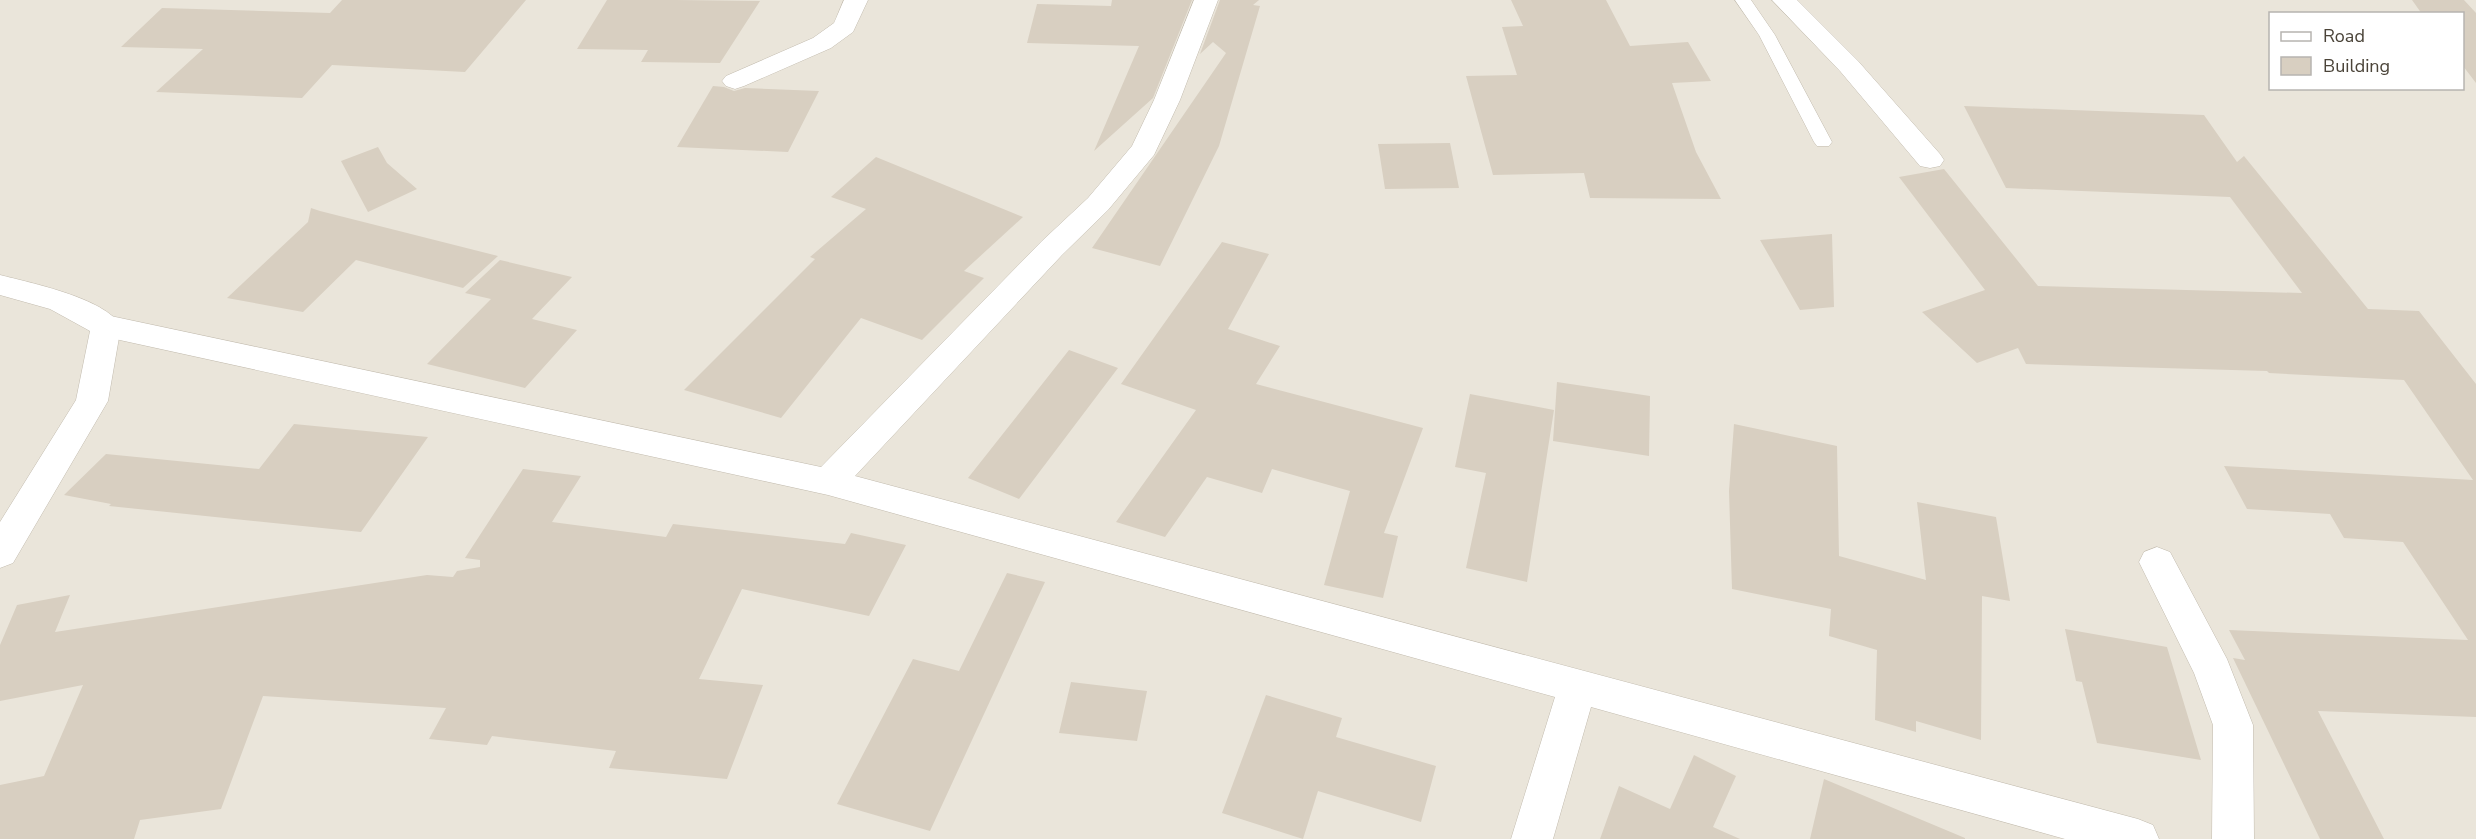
<svg xmlns="http://www.w3.org/2000/svg" width="2476" height="839" viewBox="0 0 2476 839" font-family="'Nunito Sans',sans-serif">
<style>
.residential{fill:#eae5da;fill-rule:evenodd}
.building{fill:#d8cfc1}
.lines{fill:none;stroke-linecap:round;stroke-linejoin:round}
.service-casing{stroke:#c2bbae;stroke-width:1}
.minor-casing{stroke:#c2bbae;stroke-width:1}
.tertiary-casing{stroke:#c2bbae;stroke-width:1}
.service{fill:#fff;fill-rule:evenodd}
.minor{fill:#fff;fill-rule:evenodd}
.tertiary{fill:#fff;fill-rule:evenodd}
</style>
<rect width="100%" height="100%" fill="#f6f3ec"/>
<path class="residential" d="M0,0H2476V839H0ZM2270,14H2462V88H2270Z"/>
<path class="building" d="M342,0H526L465,72L332,65L302,98L156,92L203,49L121,47L162,8L330,13Z
M607,0H676L760,1L720,63L641,62L648,50L577,49Z
M1112,0H1192L1153,98L1094,151L1139,46L1027,43L1037,4L1111,6Z
M1220,0H1259L1253,5L1260,6L1219,146L1160,266L1092,248L1226,53L1213,42L1200,54Z
M1511,0H1606L1630,46L1688,42L1711,81L1672,83L1696,152L1721,199L1590,198L1584,173L1493,175L1466,76L1517,75L1502,27L1523,26Z
M2412,0H2464L2476,13V83L2463,66V14H2422Z
M713,86L724,87L734,91L745,88L819,91L788,152L677,147Z
M1964,106L2204,115L2237,162L2244,156L2368,309L2419,311L2476,384V717L2318,711L2384,839H2320L2233,658L2245,660L2229,630L2468,640L2403,542L2344,538L2330,514L2247,509L2224,466L2473,480L2404,380L2269,373L2267,371L2026,364L2018,348L1977,363L1922,312L1985,290L1899,177L1944,169L2038,286L2302,293L2230,197L2006,188Z
M1450,143L1459,188L1385,189L1378,144Z
M378,147L387,163L417,189L368,212L341,161Z
M876,157L1023,217L964,271L984,278L922,340L861,318L781,418L684,390L815,259L810,257L866,209L831,197Z
M311,208L320,211L498,256L463,288L356,260L303,312L227,298L308,222Z
M1832,234L1834,307L1800,310L1760,240Z
M1222,242L1269,254L1228,329L1280,346L1256,384L1423,428L1384,533L1398,536L1383,598L1324,585L1350,491L1272,469L1262,493L1207,477L1165,537L1116,522L1196,410L1121,384Z
M500,260L572,277L532,319L577,330L525,388L427,364L491,299L465,293Z
M1069,350L1118,368L1019,499L968,478Z
M1557,382L1650,396L1649,456L1553,441Z
M1470,394L1554,410L1527,582L1466,568L1486,473L1455,467Z
M294,424L428,437L361,532L109,506L111,504L64,495L106,454L259,469Z
M1734,424L1837,446L1839,556L1926,580L1917,502L1996,517L2010,601L1982,596L1981,740L1916,721V732L1875,720L1877,650L1829,636L1831,609L1732,589L1729,491Z
M523,469L581,476L552,522L666,537L673,524L845,544L851,533L906,545L869,616L742,589L699,679L763,685L727,779L609,768L616,751L492,736L487,745L429,739L446,708L263,696L221,809L140,820L134,839H0V785L44,776L83,685L0,701V645L17,605L70,595L55,632L427,575L453,577L457,571L480,567V560L465,558Z
M1007,573L1045,582L930,831L837,804L913,659L959,671Z
M2065,629L2167,647L2201,760L2097,743L2082,682L2076,681Z
M1071,682L1147,691L1137,741L1059,733Z
M1266,695L1342,718L1336,737L1436,766L1421,822L1318,791L1303,839L1222,813Z
M1694,755L1736,776L1713,827L1740,839H1600L1619,786L1670,809Z
M1824,779L1965,838V839H1810Z"/>
<g class="lines">
<g class="service-casing">
<path id="service" d="M1735,0H1751L1775,35L1832,142L1829,146H1817L1814,142L1759,35Z"/>
</g>
<g class="minor-casing">
<path id="minor" d="M844,0H868L853,32L831,48L744,86L735,89L726,86L722,81L726,76L813,38L834,23Z
M1194,0H1218L1180,100L1154,155L1108,210L1062,255L855,476L2138,819L2153,825L2159,839H2065L1591,707L1553,839H1511L1555,697L828,495L106,337L95,334L91,326L95,318L106,315L821,467L1042,241L1088,198L1132,146L1154,100Z
M1772,0H1797L1858,61L1940,154L1944,160L1940,166L1930,168L1920,166L1840,71Z
M2157,547L2170,552L2227,659L2253,725L2254,839H2212L2213,725L2194,673L2139,562L2144,552Z"/>
</g>
<g class="tertiary-casing">
<path id="tertiary" d="M0,275C31,283 105,298 121,326L108,401L13,563L0,568V522L76,400L90,331L50,309L0,295Z"/>
</g>
<use href="#service" class="service"/>
<use href="#minor" class="minor"/>
<use href="#tertiary" class="tertiary"/>
</g>
<rect x="2269" y="12" width="195" height="78" fill="#ffffff" stroke="#b7b4b0" stroke-width="1.5"/>
<rect x="2281" y="32" width="30" height="9" fill="#ffffff" stroke="#b7b4b0" stroke-width="1.5"/>
<text x="2323" y="42" font-size="18" fill="#4b4439">Road</text>
<rect x="2281" y="57" width="30" height="18" fill="#d8cfc1" stroke="#b7b4b0" stroke-width="1.5"/>
<text x="2323" y="72" font-size="18" fill="#4b4439">Building</text>
</svg>
